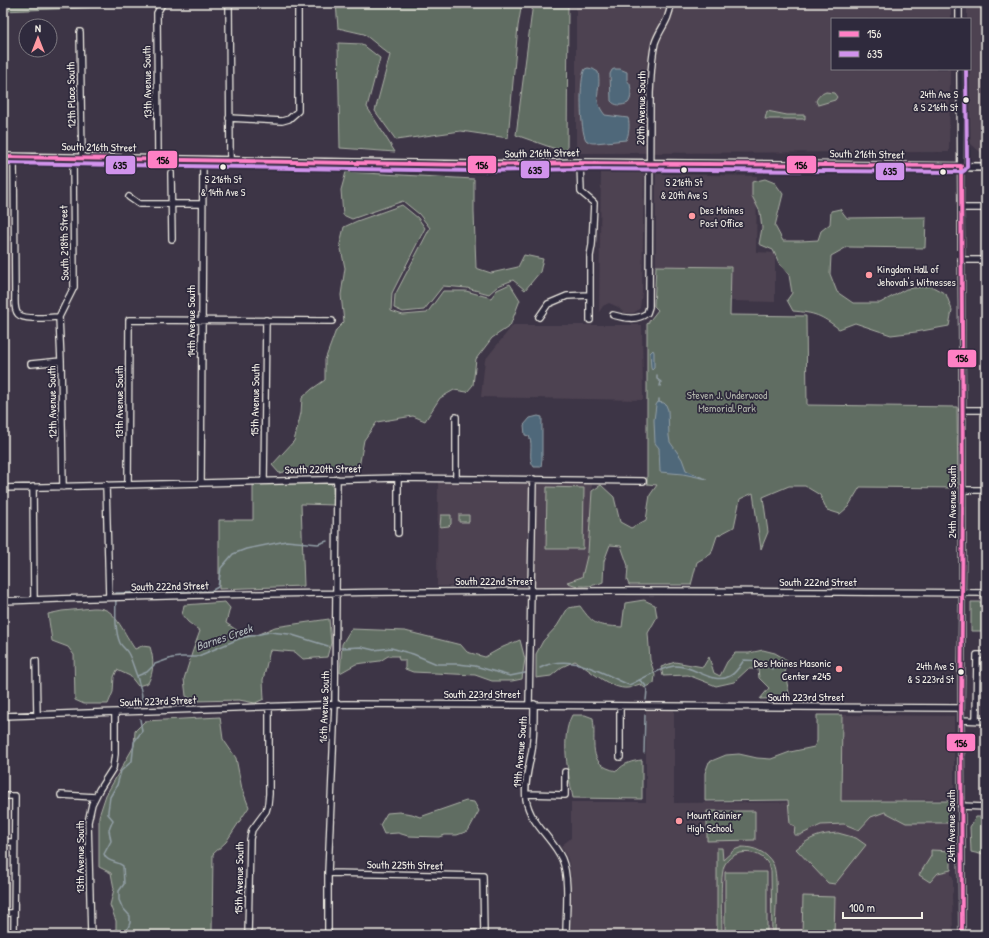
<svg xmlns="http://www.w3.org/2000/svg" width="989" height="938" viewBox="0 0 989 938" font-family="'Patrick Hand',sans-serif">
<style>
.built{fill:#4e4251}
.green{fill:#616d62;stroke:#aaafa5}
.water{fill:#50687a;stroke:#929fa6}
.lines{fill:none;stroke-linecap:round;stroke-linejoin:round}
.stream{stroke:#929fa6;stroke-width:1.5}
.minor-casing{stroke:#f4f1e8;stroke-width:8}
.major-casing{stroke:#f4f1e8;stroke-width:10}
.minor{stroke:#2f2a3d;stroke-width:5.5}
.major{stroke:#2f2a3d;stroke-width:7}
.bus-1-casing{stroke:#2f2a3d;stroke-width:7}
.bus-2-casing{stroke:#2f2a3d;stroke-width:7}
.bus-1{stroke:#ff80c5;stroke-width:4}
.bus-2{stroke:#d193ec;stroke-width:4}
.bus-dot{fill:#f4f1e8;stroke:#2f2a3d;stroke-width:1.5}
.poi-dot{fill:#ff9aa2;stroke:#2f2a3d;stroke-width:1.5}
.labels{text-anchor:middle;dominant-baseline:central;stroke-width:3.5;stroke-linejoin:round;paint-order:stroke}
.bus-label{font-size:10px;fill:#f4f1e8;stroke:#2f2a3d;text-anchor:end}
.street-label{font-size:11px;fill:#f4f1e8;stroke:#2f2a3d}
.poi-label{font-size:11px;fill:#f4f1e8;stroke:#2f2a3d;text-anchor:start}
.park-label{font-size:11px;fill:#b2b6ac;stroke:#2f2a3d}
.water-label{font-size:12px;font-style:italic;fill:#b2babc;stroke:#2f2a3d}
.line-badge{stroke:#2f2a3d;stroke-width:1.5}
.pale-badge-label{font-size:11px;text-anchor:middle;font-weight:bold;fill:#111}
</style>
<rect width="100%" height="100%" fill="#3d3546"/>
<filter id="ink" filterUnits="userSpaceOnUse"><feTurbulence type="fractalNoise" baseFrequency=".025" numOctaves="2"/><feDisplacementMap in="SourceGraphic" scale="8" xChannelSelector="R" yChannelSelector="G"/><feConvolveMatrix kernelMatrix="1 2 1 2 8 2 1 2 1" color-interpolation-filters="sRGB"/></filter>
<g filter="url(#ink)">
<path class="built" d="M576,3H951V19H832V69H950L949,152L576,153Z
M967,3H986V157L971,144L966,126V69H970V19H967Z
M3,163H7L9,169L12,312H5L6,383L3,386Z
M601,173H644L642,292L640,308L634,313H624L618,307L609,303L603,306L599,312Z
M656,174L757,176L756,252L775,253V302L731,301V267L656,266Z
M513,325H642L643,400L481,397L485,360Z
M438,482L592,484L589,588L437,586Z
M646,709H674V803L954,801V808L952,810V837L953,839L951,875L953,877V892L952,894L953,935H571V877L568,859L561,846L571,838V802H646Z
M842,715L954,716V799L841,801Z"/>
<path class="green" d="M3,3H111L104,7L3,11Z
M336,3H522L518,26L508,138L461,131L396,140L375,111L390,55L364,34L338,28Z
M533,3H568L567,153L516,135Z
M338,43L362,44L380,58L367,107L395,152L340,148Z
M826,92L834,93L837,97L835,100L818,105L816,101C818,96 821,94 826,92Z
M767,111L787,115H805V119H765Z
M346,172L474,179V212L476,268L491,273L518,267L524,255L543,259L540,272L525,290L513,280L498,286L489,294L467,288L443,286L424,310L403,312L394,308L395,295L430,228L419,214L403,201L352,219L343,215L341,190Z
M765,179L775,183L783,194L775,226L783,241H801L818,240L821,231L830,224L831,211L840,209L847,218L926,217L925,248L847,247L831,256L830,274L837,292L853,303H880L906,289L931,286L946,294L952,310L949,326L916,332L891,335L855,323L839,329C821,315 815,313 793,311L787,300L792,293L789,275L779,263L773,250L759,244L762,228L760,212L752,196V182Z
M402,205L418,218L425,228L392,293L391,311L403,315L427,313L443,291H466L491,298L497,290L510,284L520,300L510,326L492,338L476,359L473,385L467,392L454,390L440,398L425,421L413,416L377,422L364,440L359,467L305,468L279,473L272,465L294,441L301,413L302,398L312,389L325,380V360L336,330L344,322L341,295L345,268L340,244L344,227L357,221Z
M656,266L731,267L730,315L806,316L807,405L957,407L958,488L860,487L848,507L840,514L827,510L820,495L805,486H789L763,497L768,532L761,549L753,493L740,499L734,527L717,536L711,554L697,562L691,585H629L627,580L628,566L621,546L610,545L604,561L603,582C593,587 576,588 567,582L582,577L588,552L592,491L601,485L614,497L620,522L631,528L646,520L650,495L657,485L647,484V324L658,310L654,306Z
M321,482L331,483L333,488L334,505L301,504L304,586L219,589V520H253V485Z
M547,487L584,488L583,549H546Z
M441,515H451V524L449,526L440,527Z
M459,515H469V522H459Z
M644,600L655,605L657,617L648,633L650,660L655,675L654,683L645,688L640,684C636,685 631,688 628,688C611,690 589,669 575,661L562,667L551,676L536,678V654L543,641L557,626L568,608L580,606C595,627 597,625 622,627L625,603Z
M225,602L230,608L226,623L244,635L254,636L275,627L329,619L331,643L327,657L303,659L295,652L270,650L263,680L264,699L255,703L239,700L195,701L186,696L184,679L192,653L200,631L188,622L182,615L184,605Z
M971,602H984V631H971Z
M93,608C97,608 102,608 106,610C116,613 128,640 135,649L142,646L150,647C154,659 154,672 148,683L138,686L130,676L117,670L114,677L113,692L108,704H84L75,700L74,655L68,647L52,641L48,614L62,611Z
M351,629L405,631L461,645L467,652L485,657L503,647L520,640L525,659L522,679L512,681H492L475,675L413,672L405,669V660H399L398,656H388L380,661L356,664L340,673L342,644Z
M763,650L775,653L787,660L785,673L790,698L760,699L769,688L759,678L758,669H748L734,682L716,686L688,675L663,676L661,667L675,662L703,667L709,657L714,673L720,676L727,662L735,653H749Z
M572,715H585L593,718C597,742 585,765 617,771C624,763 632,761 642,760V799L573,798C568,773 560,738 572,715Z
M817,715H842L841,801H954V808L952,810V823H906L885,812L871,817L859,830L844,824L821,825L800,835H794L795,826L790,824L788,800L705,801V773L709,762L726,755L739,754L757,758L771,759L790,752L814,747L817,741Z
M220,717L223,739L236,758L242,789L249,807L226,842L213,854L212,935H116V921L110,905L114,889L111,873L99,867V816L106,795L134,746L135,731L145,721Z
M466,801L474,802L479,811L468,831L457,835H445L439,837L408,836L398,833L384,834L380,825L387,813L399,812L412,814L420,817Z
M707,811H755V840L707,841Z
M976,817H986V853L984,855L971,852L970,827Z
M838,833L856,838L866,845L835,884L828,883L796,849C811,837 819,834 838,833Z
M742,847C754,847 767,852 773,864C779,875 775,920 775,935H772L771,871C769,862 762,855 752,853C742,851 731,854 725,864C719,874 722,921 722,935H717V848H722L723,860L734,850Z
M931,850L953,851V856L951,857V870L938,873L930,882L919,875L931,856Z
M725,872H767V935H725Z
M803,896L835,897L834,935H802Z"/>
<path class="water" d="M588,68L593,69L598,72C602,90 591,98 605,115L628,118C630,124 629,135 626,140L595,143C592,143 589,143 586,140C580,131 579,78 585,69Z
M614,69H620L627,72V80L630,84C631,89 632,99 628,103C622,106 615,106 611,101L610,74L612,70Z
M653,350L654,352V368L652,370L651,368L650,353Z
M658,402L664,403L666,405L668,410L669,436L670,442L682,459L686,470L698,476L707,479L683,474L660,472L659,448L655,443L654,420L656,405Z
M538,416L542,417V459L541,467H534C527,458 534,446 529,436L525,435L524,425L530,418Z"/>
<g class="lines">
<path class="stream" d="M657,375V379L661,382L660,386
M659,399V402
M341,648L361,647L374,650L391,648L413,654L437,664H458L475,666L510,676L525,673
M540,668C570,652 602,673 629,685C643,679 659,668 674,666C693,664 712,686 730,676C736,673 740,666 744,660C755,660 764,661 772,669
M137,676C134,669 132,660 128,653C126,649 122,647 120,643C114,629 116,608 116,593L211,591L218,587L221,568L233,554L246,549L286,541L318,544L327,541
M639,680C649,686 647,690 646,700
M140,707C145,696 139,686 137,676L147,672L155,664L172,658L181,657H196L241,638L270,632L289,634L328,646
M644,753L645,715
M125,935L130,923V916L122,907L119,900V891L124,884L123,866C118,861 107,863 104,854L111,841L109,830L113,820L108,814V811L110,797L117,785L121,771L132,761L134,742L142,731L140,719"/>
<g class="minor-casing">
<path id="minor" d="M229,3L230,161
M959,3V19
M80,32L82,158
M960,69L963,490L961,720L962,935
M229,118L282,121L289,119L298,111V3
M14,157L15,295C15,300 14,310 18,314C25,321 50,317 59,317
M158,159L157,13L161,6
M580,163L581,192L594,203L592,245L590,256V320
M171,173L172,239
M129,197L139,204H202
M961,208H986
M961,260H986
M613,315C624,318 637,321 647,313L649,307L650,93C651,77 651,60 655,43C660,28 669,22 671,3
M539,317L548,304L567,296L590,295
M31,364L61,361
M962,410H986
M398,478V533
M456,478V417
M264,481L266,320
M201,483L203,160
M128,484L129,320L332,321
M106,485L109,597
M33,487L34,600
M63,487L61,361L59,317L74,287L73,158
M3,488L398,478L643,481
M963,490H986
M3,601C330,589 658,590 986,593
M36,661L37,715
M529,704L533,479
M534,704C534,720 534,735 532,750C529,767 524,782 526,799C530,824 552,837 562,859C570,878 566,914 566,935
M3,716L344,704L961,708
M961,720L986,721
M976,720L977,655H986
M620,757V706
M526,794L565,795V772
M61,795L95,797
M3,796H15L14,935
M961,806L986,807
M3,842H14
M328,873L483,876L484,935
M3,913H14
M449,933H484
M91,935L88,822L92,804L99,790L113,768L115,754V713
M248,935L250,839L252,830L266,811L268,804L269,794V706
M328,935V873L335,704L337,479"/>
</g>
<g class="major-casing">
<path id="major" d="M3,157L476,165L580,163L986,167"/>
</g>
<use href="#minor" class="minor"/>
<use href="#major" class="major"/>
<g class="bus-1-casing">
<path id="bus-1" d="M3,157L476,165L580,163L961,166
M961,166L963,490L961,720L962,935"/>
</g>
<g class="bus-2-casing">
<path id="bus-2" d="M3,163L476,171L580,169L962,172L965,170L967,167L966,69"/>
</g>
<use href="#bus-1" class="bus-1"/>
<use href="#bus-2" class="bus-2"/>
</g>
</g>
<g class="bus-dot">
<circle cx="966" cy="100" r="3.5"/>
<circle cx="223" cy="167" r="3.5"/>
<circle cx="684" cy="170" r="3.5"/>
<circle cx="943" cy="172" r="3.5"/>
<circle cx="961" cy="672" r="3.5"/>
</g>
<g class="poi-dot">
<circle cx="692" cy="216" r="4"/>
<circle cx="869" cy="275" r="4"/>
<circle cx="839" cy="669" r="4"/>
<circle cx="679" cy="821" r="4"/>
</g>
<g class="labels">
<g class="bus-label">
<text x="958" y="94">24th Ave S<tspan x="958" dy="13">&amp; S 216th St</tspan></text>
<text x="223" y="179" text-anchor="middle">S 216th St<tspan x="223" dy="13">&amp; 14th Ave S</tspan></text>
<text x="684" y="182" text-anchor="middle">S 216th St<tspan x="684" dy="13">&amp; 20th Ave S</tspan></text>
<text x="954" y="666">24th Ave S<tspan x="954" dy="13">&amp; S 223rd St</tspan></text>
</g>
<g class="street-label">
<text transform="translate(147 82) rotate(-91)">13th Avenue South</text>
<text transform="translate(71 95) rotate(-91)">12th Place South</text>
<text transform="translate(641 108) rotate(-89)">20th Avenue South</text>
<text transform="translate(99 147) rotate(1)">South 216th Street</text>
<text transform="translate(542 153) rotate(-1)">South 216th Street</text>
<text transform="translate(867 154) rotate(1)">South 216th Street</text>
<text transform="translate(64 243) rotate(-91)">South 218th Street</text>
<text transform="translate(191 321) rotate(-90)">14th Avenue South</text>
<text transform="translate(255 400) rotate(-89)">15th Avenue South</text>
<text transform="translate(52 402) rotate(-91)">12th Avenue South</text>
<text transform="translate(119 402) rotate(-90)">13th Avenue South</text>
<text transform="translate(323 469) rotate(-1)">South 220th Street</text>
<text transform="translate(952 502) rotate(-90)">24th Avenue South</text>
<text x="494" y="581">South 222nd Street</text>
<text x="818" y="582">South 222nd Street</text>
<text transform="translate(170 586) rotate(-1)">South 222nd Street</text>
<text x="482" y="694">South 223rd Street</text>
<text x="806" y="697">South 223rd Street</text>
<text transform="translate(158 701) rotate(-2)">South 223rd Street</text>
<text transform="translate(324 707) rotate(-88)">16th Avenue South</text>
<text transform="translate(520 752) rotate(-85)">19th Avenue South</text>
<text transform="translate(951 826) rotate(-90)">24th Avenue South</text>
<text transform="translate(80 857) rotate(-90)">13th Avenue South</text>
<text transform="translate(405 865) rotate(1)">South 225th Street</text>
<text transform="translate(239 878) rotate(-89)">15th Avenue South</text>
</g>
<g class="poi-label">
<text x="700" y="210">Des Moines<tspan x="700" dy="13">Post Office</tspan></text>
<text x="877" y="269">Kingdom Hall of<tspan x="877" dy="13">Jehovah's Witnesses</tspan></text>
<text x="831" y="663" text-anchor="end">Des Moines Masonic<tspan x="831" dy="13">Center #245</tspan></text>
<text x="687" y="815">Mount Rainier<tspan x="687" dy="13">High School</tspan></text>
</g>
<g class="park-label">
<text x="727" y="395">Steven J. Underwood<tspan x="727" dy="13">Memorial Park</tspan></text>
</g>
<g class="water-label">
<text transform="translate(224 637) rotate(-19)">Barnes Creek</text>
</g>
</g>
<g class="line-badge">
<rect x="147" y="150" width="31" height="19" rx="4" fill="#ff80c5"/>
<rect x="786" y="155" width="31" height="19" rx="4" fill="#ff80c5"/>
<rect x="467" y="155" width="30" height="19" rx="4" fill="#ff80c5"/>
<rect x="105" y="155" width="31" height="20" rx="4" fill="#d193ec"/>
<rect x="520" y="160" width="30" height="19" rx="4" fill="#d193ec"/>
<rect x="875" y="162" width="30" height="19" rx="4" fill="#d193ec"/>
<rect x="947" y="349" width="30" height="19" rx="4" fill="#ff80c5"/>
<rect x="946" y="733" width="30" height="19" rx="4" fill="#ff80c5"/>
</g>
<g class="pale-badge-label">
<text x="163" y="164">156</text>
<text x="801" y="169">156</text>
<text x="482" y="169">156</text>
<text x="120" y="169">635</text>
<text x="535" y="174">635</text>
<text x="890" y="175">635</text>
<text x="962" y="362">156</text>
<text x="961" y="747">156</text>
</g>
<rect width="989" height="938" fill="none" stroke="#2f2a3d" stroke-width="16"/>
<rect x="8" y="8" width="973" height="922" fill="none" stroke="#f4f1e8" stroke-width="1.5" filter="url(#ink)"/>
<rect x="831" y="18" width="140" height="52" fill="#2f2a3d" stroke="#7e7a81"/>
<rect x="839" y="31" width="20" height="6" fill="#ff80c5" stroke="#7e7a81"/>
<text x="867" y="38" font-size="12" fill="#f4f1e8">156</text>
<rect x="839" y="51" width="20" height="6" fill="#d193ec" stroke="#7e7a81"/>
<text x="867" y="58" font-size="12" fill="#f4f1e8">635</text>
<g transform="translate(38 38)"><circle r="19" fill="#2f2a3d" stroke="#7e7a81"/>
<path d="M0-3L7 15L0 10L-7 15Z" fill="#ff9aa2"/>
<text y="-6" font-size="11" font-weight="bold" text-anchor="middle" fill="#f4f1e8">N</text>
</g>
<path d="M843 912v6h79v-6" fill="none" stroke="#f4f1e8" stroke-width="2"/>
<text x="849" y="912" font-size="12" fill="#f4f1e8" stroke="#2f2a3d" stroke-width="3" paint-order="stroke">100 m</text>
</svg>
